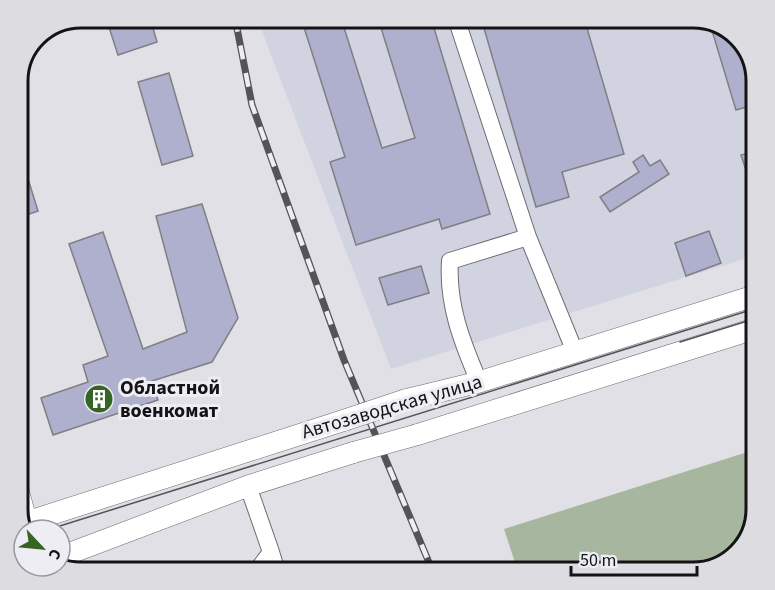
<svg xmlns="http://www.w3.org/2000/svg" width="775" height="590" viewBox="0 0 775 590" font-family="'Source Sans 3',sans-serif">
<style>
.built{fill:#d2d3e0}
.green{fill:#a7b79f}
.building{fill:#aeb0cd;stroke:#7f7f84;stroke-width:1.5}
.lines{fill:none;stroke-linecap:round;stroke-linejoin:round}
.minor-casing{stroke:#6c6c71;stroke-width:18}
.major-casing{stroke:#6c6c71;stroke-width:22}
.minor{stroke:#fff;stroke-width:16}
.major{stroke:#fff;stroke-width:21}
.tram{stroke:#545457;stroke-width:1.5}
.rail-casing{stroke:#545457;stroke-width:7}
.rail{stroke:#ededf3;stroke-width:4.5;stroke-dasharray:14;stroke-linecap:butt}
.major-bridge-casing{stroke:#6c6c71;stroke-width:22;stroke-linecap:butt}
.major-bridge{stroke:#fff;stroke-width:21}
.labels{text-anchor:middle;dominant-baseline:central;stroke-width:6;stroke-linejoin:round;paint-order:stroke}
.poi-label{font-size:20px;font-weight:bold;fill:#141416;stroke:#ededf3;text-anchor:start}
.street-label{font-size:20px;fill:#141416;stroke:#ededf3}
.rim{fill:none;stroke:#141416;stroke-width:3}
</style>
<rect width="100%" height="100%" fill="#e0e0e6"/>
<path class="built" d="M257,18H694L732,31L757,81V255L391,369Z"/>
<path class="green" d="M757,449V509L744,547L693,572H518L504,529Z"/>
<path class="building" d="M106,18H150L157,42L118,55Z
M312,18H341L382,148L415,138L378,18H431L490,214L442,229L439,219L356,245L330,162L345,157L302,21Z
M481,18H584L624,154L562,172L569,197L536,207Z
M710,24L732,31L757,81V104L736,110Z
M169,73L193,156L162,165L138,82Z
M757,151V195H754L741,155Z
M643,155L650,166L660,160L669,174L610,212L600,197L639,172L633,162Z
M21,156L38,211L18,218V157Z
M202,204L238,318L212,362L152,381L158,400L53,435L41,398L88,382L83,365L108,356L69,244L103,232L143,349L187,332L156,216Z
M709,231L721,263L686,276L675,243Z
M421,266L429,293L388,305L379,278Z"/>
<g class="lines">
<g class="minor-casing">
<path id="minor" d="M456,18L528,237
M479,382C462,342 447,304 450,261L528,237L575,352
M248,486L271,552L256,572
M271,552L277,572"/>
</g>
<g class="major-casing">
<path id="major" d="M405,400L479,382L757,295
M416,435L757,328
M18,490L29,530
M27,522L345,420
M60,557L248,486L355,452"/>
</g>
<use href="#minor" class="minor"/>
<use href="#major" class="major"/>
<path class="tram" d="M680,342L757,318
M47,530L757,308"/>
<g class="rail-casing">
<path id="rail" d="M235,18L252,105L344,360L433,572"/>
</g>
<use href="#rail" class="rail"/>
<g class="major-bridge-casing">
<path id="major-bridge" d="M345,420L405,400
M355,452L416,435"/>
</g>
<use href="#major-bridge" class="major-bridge"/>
</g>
<defs>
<g id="building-disc" transform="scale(1.5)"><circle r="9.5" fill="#366424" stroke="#ededf3"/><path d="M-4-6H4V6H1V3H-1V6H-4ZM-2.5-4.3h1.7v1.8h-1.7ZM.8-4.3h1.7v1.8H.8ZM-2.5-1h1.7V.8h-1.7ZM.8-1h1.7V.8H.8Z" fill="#fff"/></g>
</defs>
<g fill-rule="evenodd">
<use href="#building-disc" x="99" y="399"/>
</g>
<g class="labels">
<g class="poi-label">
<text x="120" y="388">Областной<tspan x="120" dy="23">военкомат</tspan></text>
</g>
<g class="street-label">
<text transform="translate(392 407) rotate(-16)">Автозаводская улица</text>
</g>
</g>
<path d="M0 0H775V590H0ZM81 28H693A53 53 0 0 1 746 81V509A53 53 0 0 1 693 562H81A53 53 0 0 1 28 509V81A53 53 0 0 1 81 28Z" fill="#dcdce1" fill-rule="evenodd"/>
<path class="rim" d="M81 28H693A53 53 0 0 1 746 81V509A53 53 0 0 1 693 562H81A53 53 0 0 1 28 509V81A53 53 0 0 1 81 28Z"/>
<g transform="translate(42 548) rotate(116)"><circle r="28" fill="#ededf3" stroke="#96969b" stroke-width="1.5"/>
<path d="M0-4.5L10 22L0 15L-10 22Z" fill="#366424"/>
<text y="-9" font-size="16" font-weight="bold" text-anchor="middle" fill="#141416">С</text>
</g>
<path d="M571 566v9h126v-9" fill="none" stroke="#141416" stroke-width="3"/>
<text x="580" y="566" font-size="18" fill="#141416" stroke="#ededf3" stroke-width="4.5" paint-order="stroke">50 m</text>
</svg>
